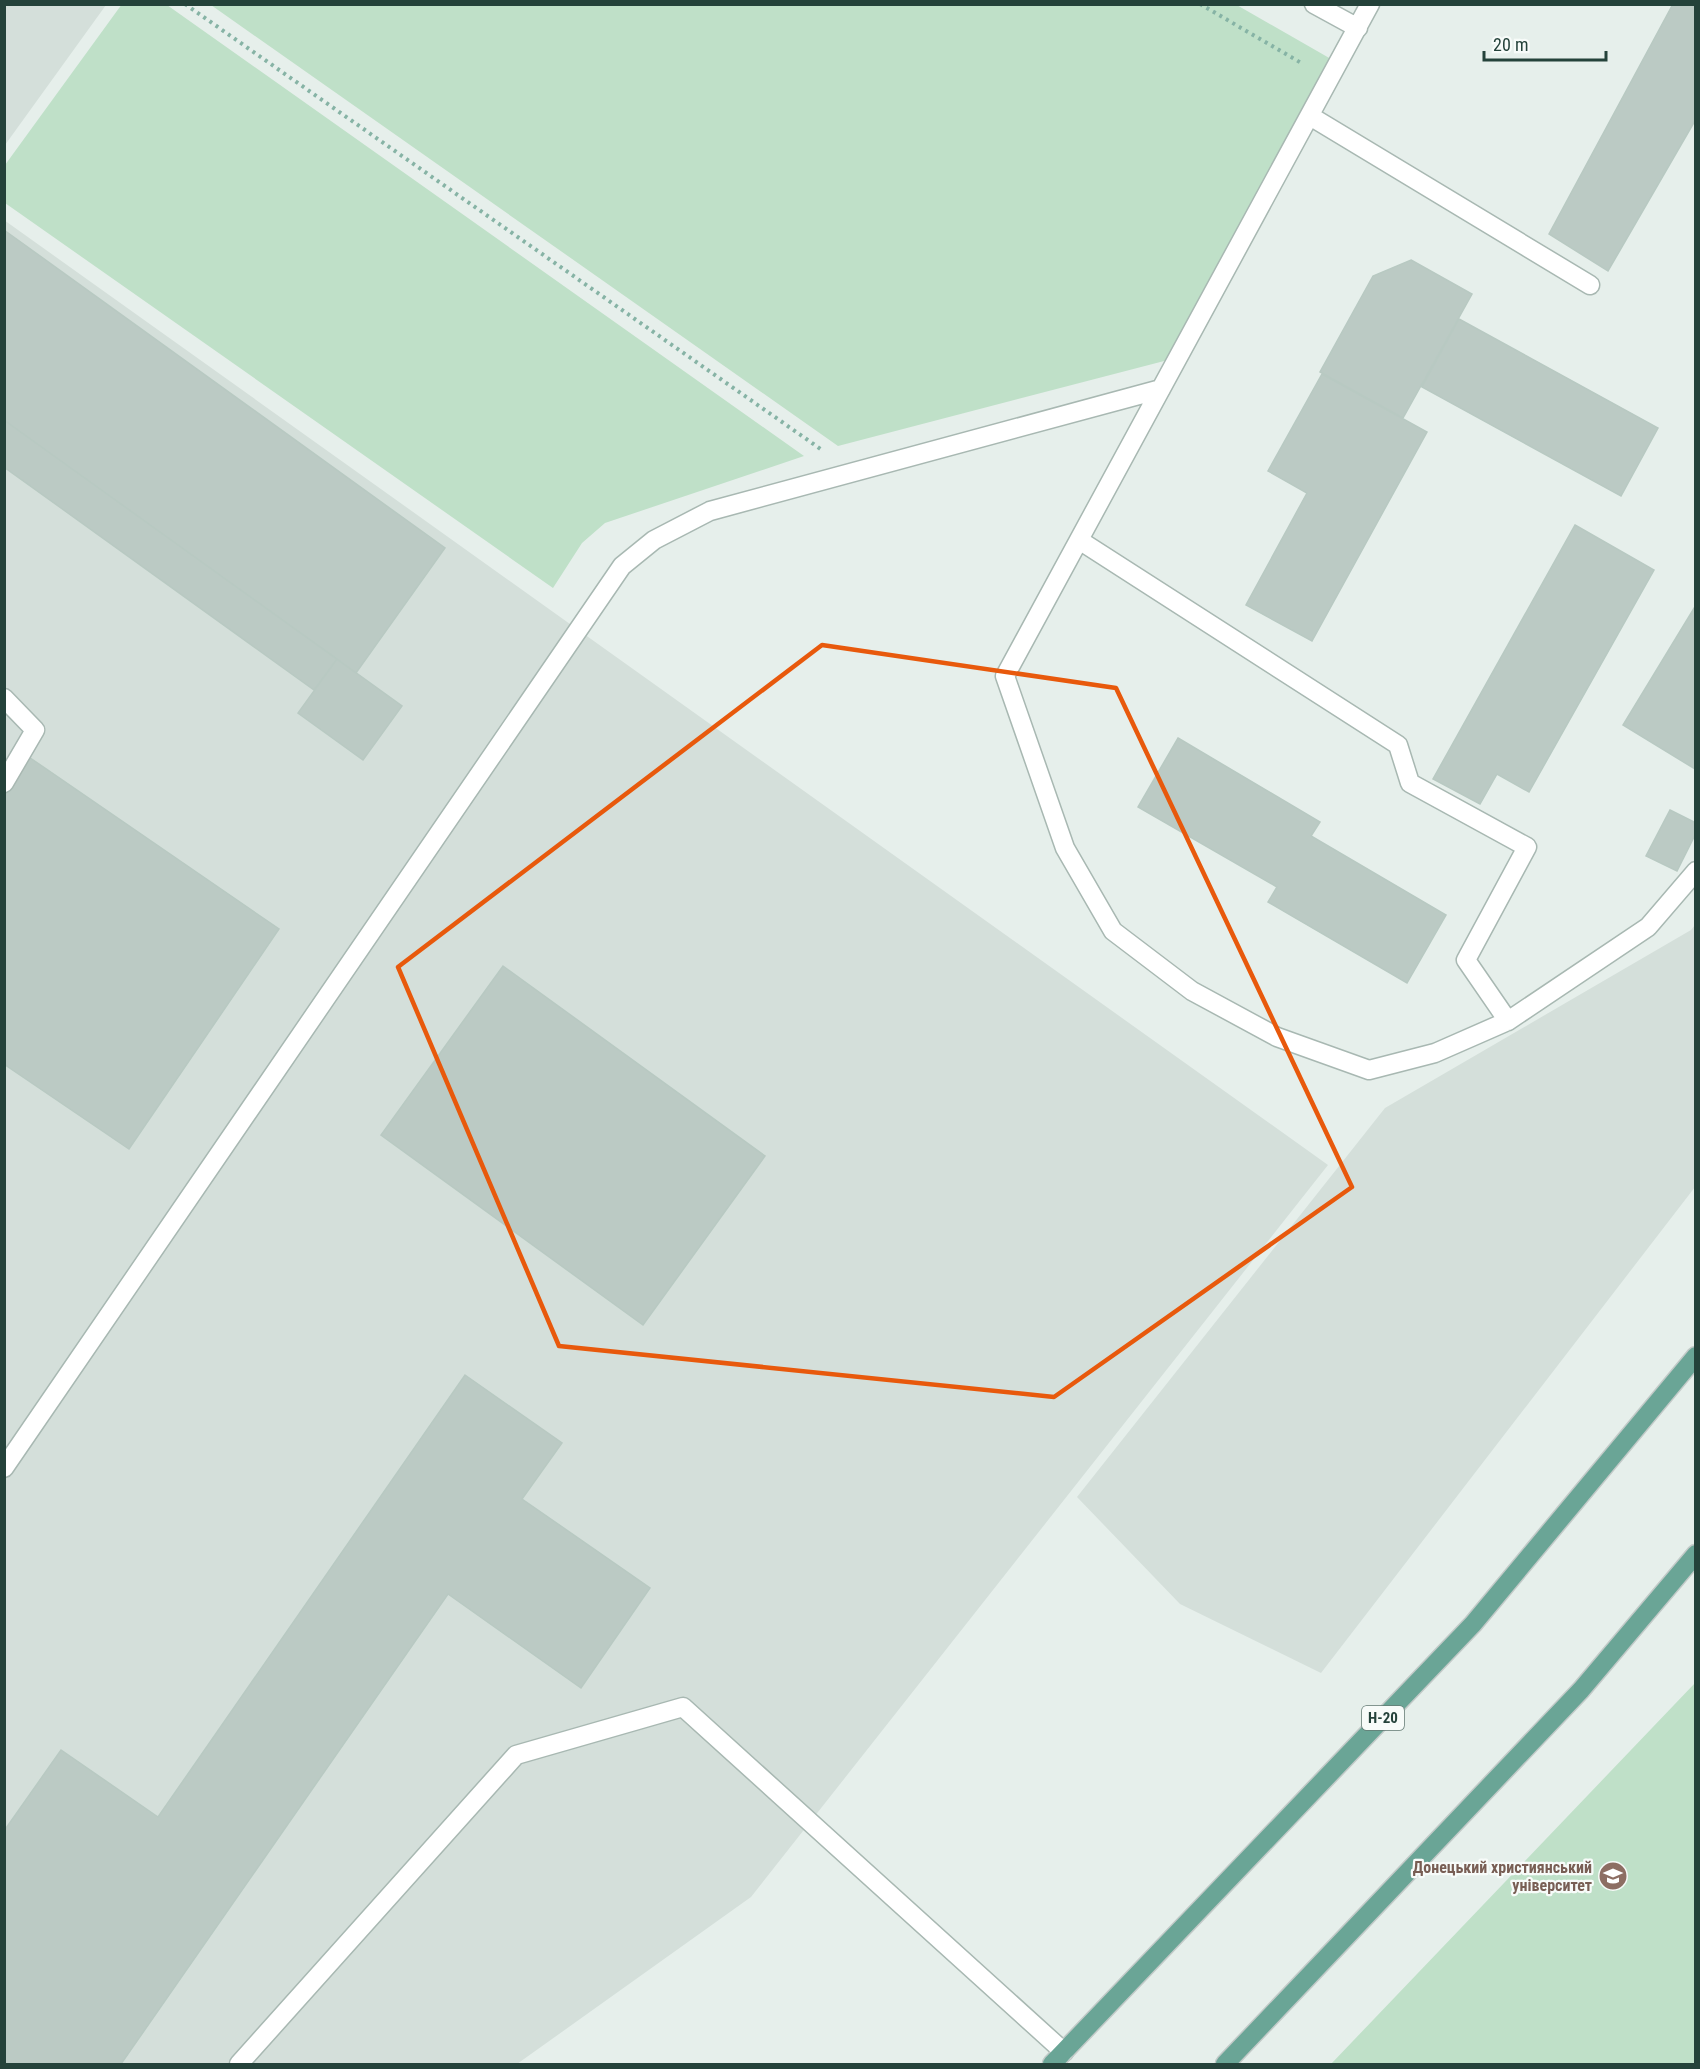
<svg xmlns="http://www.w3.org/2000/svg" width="1700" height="2069" viewBox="0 0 1700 2069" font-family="'Roboto Condensed',sans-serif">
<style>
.built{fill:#d4dfda}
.green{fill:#bfe0c8}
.building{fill:#bbcac4;stroke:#b8c9c2;stroke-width:1.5}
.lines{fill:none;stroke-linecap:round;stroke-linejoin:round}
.minor-casing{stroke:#a8b8b2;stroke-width:21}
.major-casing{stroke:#c2cac8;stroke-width:21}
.path{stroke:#86b3a5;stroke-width:4;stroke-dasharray:3 4.5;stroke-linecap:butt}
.minor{stroke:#fff;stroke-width:18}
.major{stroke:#6aa596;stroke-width:18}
.marked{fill:none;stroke:#e8590c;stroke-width:4.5;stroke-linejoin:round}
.labels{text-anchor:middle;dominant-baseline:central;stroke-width:4.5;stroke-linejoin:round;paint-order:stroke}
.shield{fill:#f7fbf9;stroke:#637a73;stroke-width:1.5}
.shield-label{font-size:15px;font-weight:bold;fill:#24423a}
.education-label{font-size:16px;font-weight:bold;fill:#785e54;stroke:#f7fbf9;text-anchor:end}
</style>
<rect width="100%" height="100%" fill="#e6efeb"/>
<path class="built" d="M5,4L106,5L5,145L4,5Z
M4,220L1328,1165L751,1897L517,2064H5Z
M1695,925V1187L1321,1673L1180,1604L1077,1497L1385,1108L1691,930Z"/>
<path class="green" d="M122,4L167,5L804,456L605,523L582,543L553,588L5,203V165Z
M1235,4L1331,59L1168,360L838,446L211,5Z
M1695,1683V2064H1331Z"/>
<path class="building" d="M1673,4H1696V119L1608,271L1549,234Z
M4,230L445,548L356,673L4,420Z
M1411,260L1472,294L1403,418L1320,372L1373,276Z
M1459,319L1658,428L1621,496L1422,387Z
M1322,374L1427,432L1312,641L1246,605L1307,493L1268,471Z
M4,420L337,659L314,690L4,467Z
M1575,525L1654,570L1529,792L1497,774L1480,804L1433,779Z
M1696,605V769H1695L1623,725Z
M337,659L402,706L363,760L298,713Z
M1178,738L1320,822L1311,836L1446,915L1407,983L1268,902L1277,887L1138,807Z
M23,753L279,929L129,1149L4,1064V780Z
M1670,810L1696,823V833L1677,871L1646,856Z
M503,966L765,1156L643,1325L381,1135Z
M465,1375L562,1443L522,1499L650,1588L581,1688L448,1594L121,2064H4V1831L61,1750L158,1817Z"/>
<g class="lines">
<g class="minor-casing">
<path id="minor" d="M1314,4L1358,28
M1370,4L1005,676L1065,848L1113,931L1192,991L1277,1037L1369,1070L1435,1053L1508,1021L1648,927L1696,871
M1310,116L1590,285
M1079,540L1398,745L1410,783L1527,847L1466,960L1508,1021
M4,698L35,730L4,783
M4,1468L622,566L654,540L710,511L1161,389
M239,2064L516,1755L683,1707L1064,2052"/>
</g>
<g class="major-casing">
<path id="major" d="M1052,2064L1473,1624L1696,1356
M1225,2064L1581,1690L1696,1554"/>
</g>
<path class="path" d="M185,4L822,450
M1200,4L1303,64"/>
<use href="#minor" class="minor"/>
<use href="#major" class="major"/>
</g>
<path class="marked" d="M822,645L1116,688L1352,1187L1054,1397L559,1346L398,967Z"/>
<defs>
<g id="university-disc" transform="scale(1.5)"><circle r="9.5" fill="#8d6e63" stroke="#f7fbf9"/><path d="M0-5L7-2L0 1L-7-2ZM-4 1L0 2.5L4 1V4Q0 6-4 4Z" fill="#fff"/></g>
</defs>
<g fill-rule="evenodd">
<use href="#university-disc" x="1613" y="1876"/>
</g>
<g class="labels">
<rect class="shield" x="1362" y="1706" width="42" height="24" rx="4.5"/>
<g class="shield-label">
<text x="1383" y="1718">Н-20</text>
</g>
<g class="education-label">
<text x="1592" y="1867">Донецький християнський<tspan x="1592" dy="18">університет</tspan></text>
</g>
</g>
<rect width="1700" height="2069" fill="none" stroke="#24423a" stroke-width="12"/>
<path d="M1484 51v9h122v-9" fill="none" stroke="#24423a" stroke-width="3"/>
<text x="1493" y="51" font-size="18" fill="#24423a" stroke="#f7fbf9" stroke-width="4.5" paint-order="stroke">20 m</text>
</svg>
